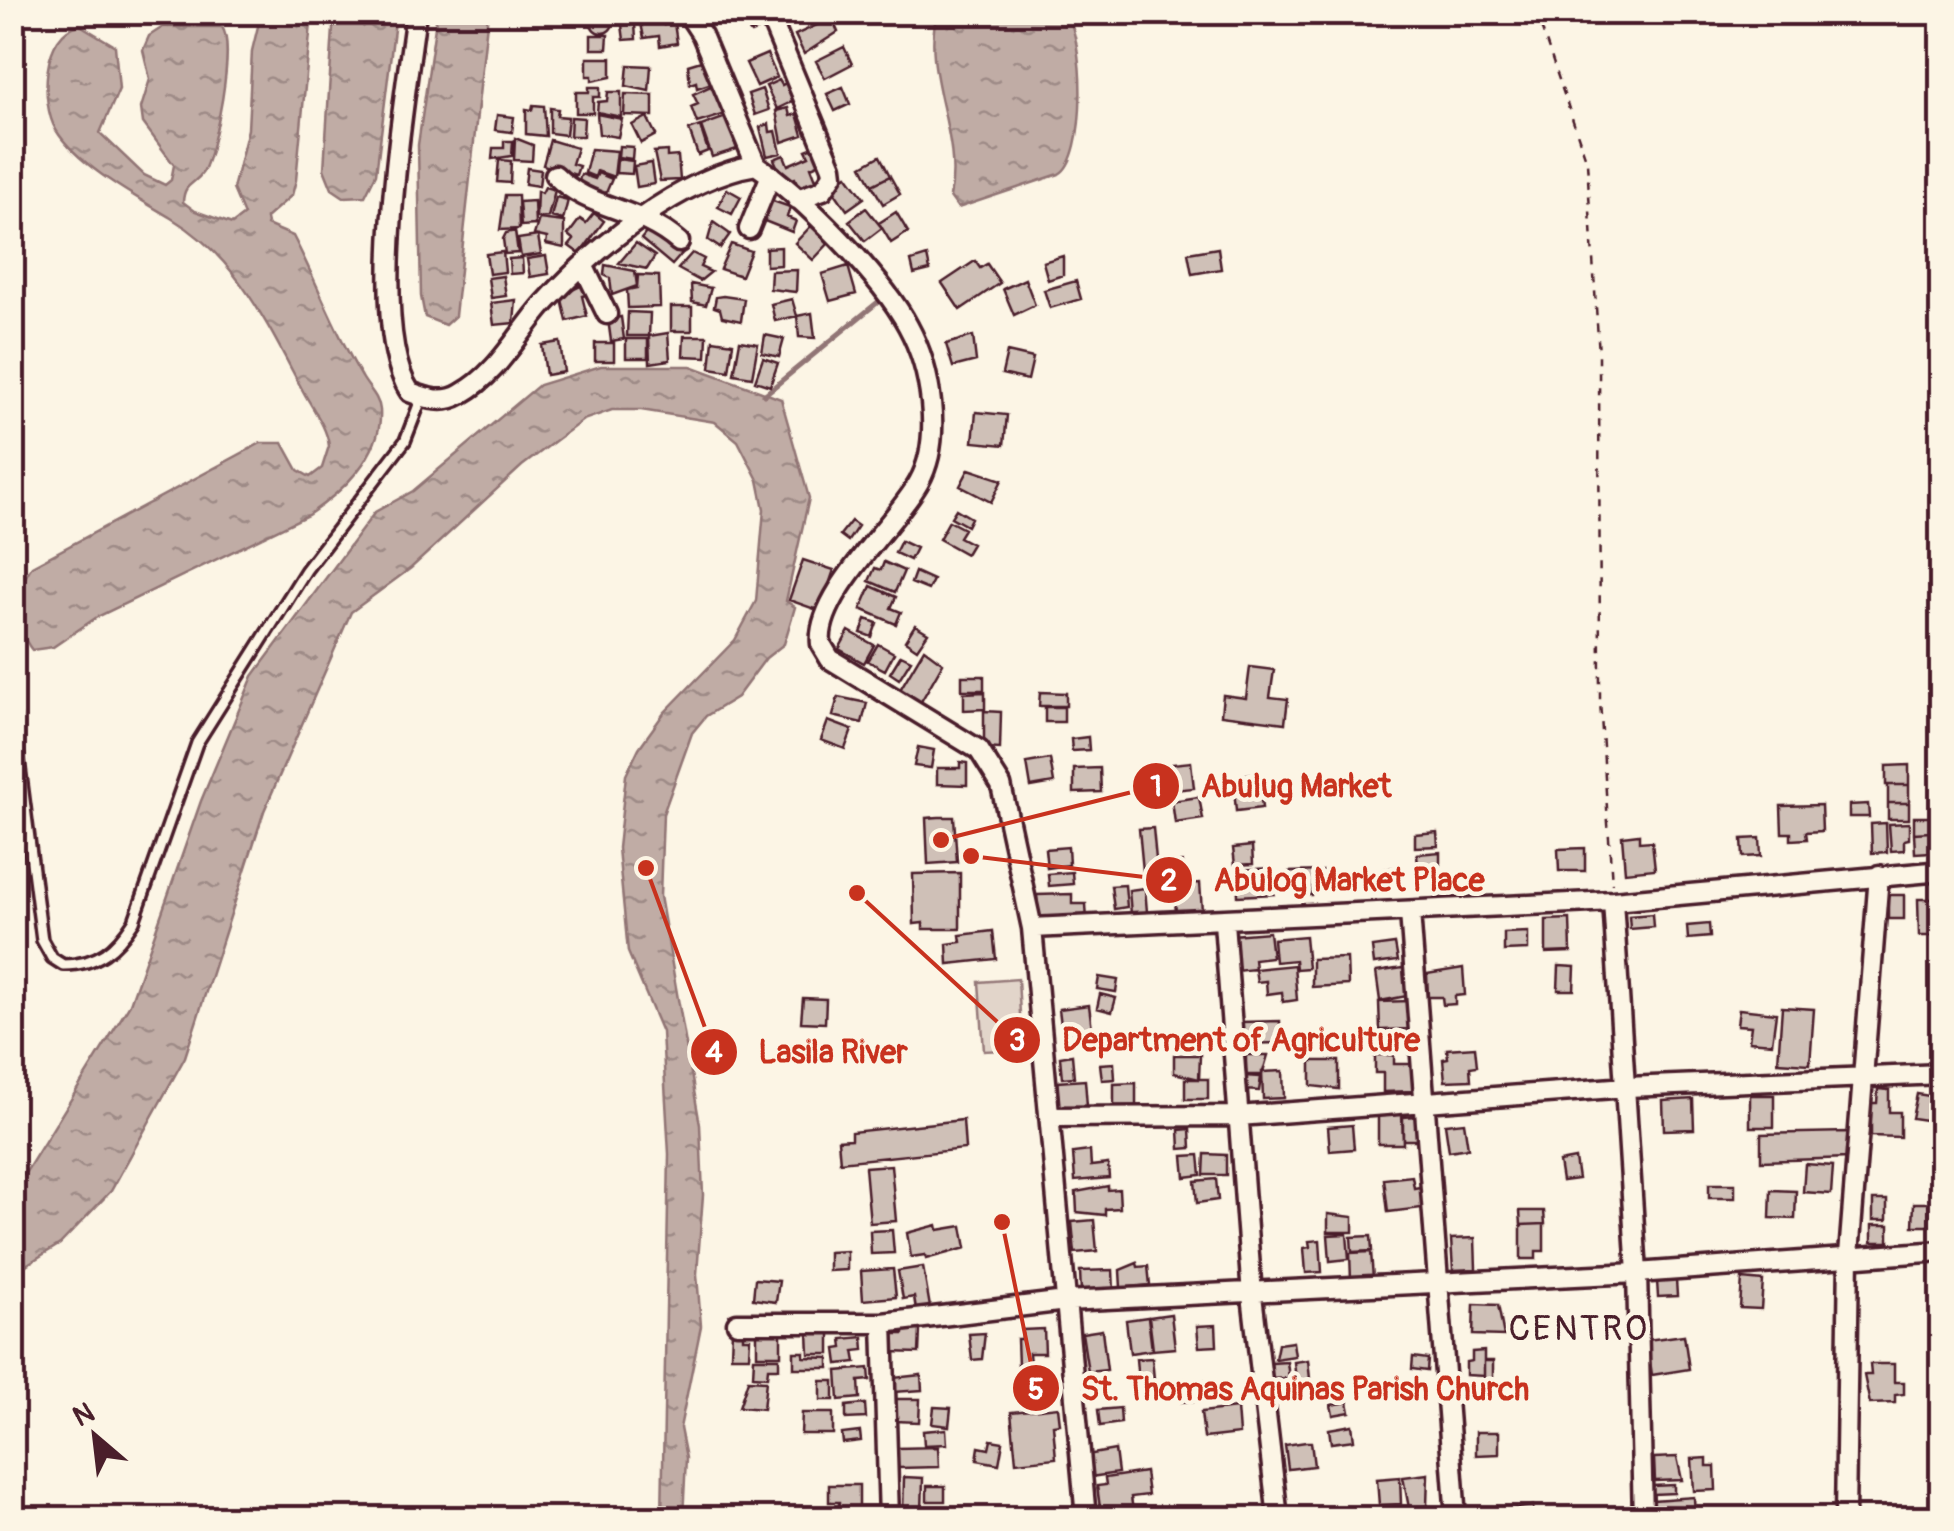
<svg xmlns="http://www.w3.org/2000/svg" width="1954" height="1531" viewBox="0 0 1954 1531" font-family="Pangolin,sans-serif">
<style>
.grass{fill:#e2d5ca;stroke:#967a7a;stroke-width:2.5}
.water{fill:url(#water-ripples);stroke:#917474;stroke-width:2.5}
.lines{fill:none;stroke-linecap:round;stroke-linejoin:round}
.stream{stroke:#917474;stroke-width:5}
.building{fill:#cfc0b7;stroke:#4a1f2b;stroke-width:2.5}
.service-casing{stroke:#4a1f2b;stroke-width:16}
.minor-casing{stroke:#4a1f2b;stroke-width:25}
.path{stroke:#4a1f2b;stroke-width:2.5;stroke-dasharray:8 8;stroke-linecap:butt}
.service{stroke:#fcf5e5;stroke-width:9}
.minor{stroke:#fcf5e5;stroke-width:18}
.labels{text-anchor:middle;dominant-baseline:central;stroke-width:9;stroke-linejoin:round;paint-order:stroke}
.quarter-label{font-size:35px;letter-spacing:2.5px;fill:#4a1f2b;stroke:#fcf5e5}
.leader{fill:none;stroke:#c8321e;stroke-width:4}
.callout-dot{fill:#c8321e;stroke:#fcf5e5;stroke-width:4}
.mark-label{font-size:30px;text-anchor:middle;font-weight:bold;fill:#fff}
.callout-label{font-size:32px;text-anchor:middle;font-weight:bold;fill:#c8321e;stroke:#fcf5e5;stroke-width:9;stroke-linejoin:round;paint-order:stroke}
</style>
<defs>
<pattern id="water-ripples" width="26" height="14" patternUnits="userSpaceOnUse" patternTransform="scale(2.5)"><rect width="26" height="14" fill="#c0aca5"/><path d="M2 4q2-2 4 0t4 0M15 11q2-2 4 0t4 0" fill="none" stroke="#9e8b87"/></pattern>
</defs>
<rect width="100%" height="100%" fill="#fcf5e5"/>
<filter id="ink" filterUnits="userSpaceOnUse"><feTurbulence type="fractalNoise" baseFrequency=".01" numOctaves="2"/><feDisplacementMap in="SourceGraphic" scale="20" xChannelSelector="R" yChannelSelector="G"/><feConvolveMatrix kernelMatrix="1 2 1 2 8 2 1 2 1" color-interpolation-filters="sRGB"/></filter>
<g filter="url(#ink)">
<path class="grass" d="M1018,979L1022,1049L984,1051L979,982Z"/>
<path class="water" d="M312,13L296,180L292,195L266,218L267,225L293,236C317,282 335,332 362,377C368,388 379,397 380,410C383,455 341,493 308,515L97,617L53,647L32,650C15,629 16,588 32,566L261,443H283L298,470L310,477L322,468L329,446C327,427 312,408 303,391C268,326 237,257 171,218C136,197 77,165 56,130C40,103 42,31 80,25L115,46L119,89L100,133L144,175L165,185L171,180L174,165L143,123L141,108L150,79L143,50L149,36L163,27H222C236,46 215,151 203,172C195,185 184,182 183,202L195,211L232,224L244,215L233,189L248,129L252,51L261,14Z
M334,13H396L376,174L365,196L344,197L332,189L324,169Z
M437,13H488L455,316L445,325L425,317L421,296L418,145Z
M1065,13C1085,35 1088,158 1059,174L958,208L950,197C963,135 921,73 937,13H977L987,18L999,13Z
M601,366H691L781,399L809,498L786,601L795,607L784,644L766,658L737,697L706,716L692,733L663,814L660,896L700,1125L703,1195L697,1274L701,1326L680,1428L686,1458L683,1518H662L669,1154L662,1032L628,952L618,848L626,775L639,748L664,713L735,640L756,601L764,509L758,480L738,441L715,422L641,410H612L583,420L522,466L411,568L351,612L264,811L185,1057L111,1191L60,1244L13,1273V1183L26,1172L130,1004L201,801L253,676L375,512L413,491L539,385Z"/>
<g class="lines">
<path class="stream" d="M764,395L883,298"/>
</g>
<path class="building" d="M591 22a11 11 0 1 1 22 0a11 11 0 1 1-22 0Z
M734,12H759L765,27L751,33Z
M832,18L838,32L804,54L795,35Z
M663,19L664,25L674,23L677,43L660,46L659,36L644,38L641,23Z
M635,24L636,39L624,40L622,25Z
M591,35H608L607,49H591Z
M844,47L852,64L825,78L816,61Z
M767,54L777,77L757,86L746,63Z
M587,58H611V77L592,81V76H587Z
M701,61L712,83L697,88L696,82L690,84L688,65Z
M628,65L651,66L649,91L626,86Z
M779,80L782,85L788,82L796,100L777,109L766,86Z
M713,85L715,92L720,90L729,113L697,123L691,107L698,104L693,94Z
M589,87H600V97H593V113H576V92H589Z
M843,87L850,104L835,111L827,94Z
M762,89L769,110L755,115L748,94Z
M608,92H621V117L597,112L598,102L607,101Z
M625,94L653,95V116L624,115Z
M533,105L544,106L546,136L526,134V109L532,110Z
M550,108L558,109L557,116L568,117L566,135L550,133Z
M788,108L790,116L797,114L803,135L782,142L776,111Z
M597,114L622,119L618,137L599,134Z
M497,115L514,117L512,132L495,130Z
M571,117L584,118L583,136H570Z
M647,117L656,135L641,143L632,125Z
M726,117L737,149L712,157L701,126Z
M769,124L770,132L776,131L781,153L767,156L760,127Z
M700,126L708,151L698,155L689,130Z
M515,138L533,145L532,161L514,160Z
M550,140L577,148L572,164L579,166L576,175L543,165Z
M504,141H513L512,156L492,159L493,148H504Z
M619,146L633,147L632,159L618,157Z
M816,146L823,162L811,167L818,185L801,193L795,178L784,182L774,159L784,155L788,165L809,156L806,150Z
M591,149L617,151L614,177L597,171L595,177L585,173Z
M667,151V157L678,156L680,180L660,181L654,152Z
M880,156L890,176L872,185L862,166Z
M617,159L633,161L632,174L616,173Z
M499,160L511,161L510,183L497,182Z
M651,163L654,184L637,187L634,166Z
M527,168L541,170L539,186L525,184Z
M598,173L612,179L603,200L576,190L581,174L595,179Z
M847,175L864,198L847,210L831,187Z
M890,176L900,194L883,204L872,185Z
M545,187L555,190L548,217L536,218L537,191L542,193Z
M727,189L741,197L732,214L718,207Z
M505,195H518L519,229L500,230Z
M556,197L568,200L563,220L551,217Z
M770,200L790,207L787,217L796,221L792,232L762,220Z
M534,201L535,225L521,226L519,202Z
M866,208L882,228L865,241L849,221Z
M896,212L908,232L891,243L879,223Z
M594,213L604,221L580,254L569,246L574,240L568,235L580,219L586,223Z
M539,219L564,222V248L546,244L547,238L534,235Z
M655,222L687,248L672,265L641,239Z
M713,222L730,234L720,248L708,240Z
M811,226L829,243L813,260L795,243Z
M515,231L518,253L505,254L503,239L506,233Z
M538,236L541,254L521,257L518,239Z
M636,243L655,256L647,269L619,263Z
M731,244L751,251L741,276L720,269Z
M781,247V265L766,266V248Z
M1218,248L1221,269L1192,274L1188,253Z
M503,252L505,272L489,274L486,254Z
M692,253L704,259L700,267L711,272L700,281L678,269Z
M546,256L549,274L530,277L527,259Z
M927,256L930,270L914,274L911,261Z
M1063,256V275L1048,280L1043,262Z
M522,258L523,273L510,274L509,259Z
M975,261L980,268L987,264L1000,283L960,310L942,283Z
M605,265L635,271L637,286L612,295L610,278L604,275Z
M848,266L856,294L830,301L822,274Z
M797,270L796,292L770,289L771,271Z
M638,275L659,276L660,307L628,308L627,290L637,288Z
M503,276L506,296L491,298L488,278Z
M1025,279L1035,305L1014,315L1003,289Z
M1076,281L1081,299L1050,308L1044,290Z
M587,283L590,294L582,296L587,316L567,321L561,295Z
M691,284L711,288L706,305L692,302Z
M723,296L744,299L741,321L722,317L720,309L714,307L716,297Z
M792,299L797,316L775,321L771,304Z
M516,300L514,323L494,325L491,303Z
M671,307H692V331H671Z
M628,312L650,313L649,336H627Z
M812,313L815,338L799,337L797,316Z
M621,317L624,339L611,341L608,319Z
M668,333L670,360L650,363L649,336Z
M765,335L784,339L779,357L762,353Z
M684,336H707L706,357L683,356Z
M973,336L976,361L953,367L946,344Z
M626,339H648V358H626Z
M713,340L733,343L729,371L710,368Z
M740,341L758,344L752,377L734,374Z
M560,342L564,372L546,375L542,345Z
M595,343H614V361H595Z
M1007,352L1033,358L1028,380L1002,374Z
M763,358L778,363L770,386L755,381Z
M976,412L1007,415L1004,445L973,442Z
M969,469L1002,480L991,502L960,486Z
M956,509L971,518L967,526L951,517Z
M851,521L858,526L848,541L840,535Z
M949,521L964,529L959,537L972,544L966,554L939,539Z
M901,541L916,548L910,560L895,553Z
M803,560L834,570L820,611L789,600Z
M884,562L904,571L895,592L869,581L875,568L881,570Z
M915,572L933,580L928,590L911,583Z
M871,586L896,597L891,608L901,612L896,624L861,609Z
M866,619L877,623L872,637L861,633Z
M915,625L928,633L917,649L905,641Z
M849,631L874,645L864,663L839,649Z
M878,644L894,653L885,670L868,661Z
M924,649L943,663L919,705L898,693Z
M901,655L911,660L899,679L890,673Z
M1250,667L1274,670L1270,697L1288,699L1285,723L1221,715L1223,695L1246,698Z
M962,676H984V690H962Z
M985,692V709L964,710V693Z
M1040,692L1066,693V706H1039Z
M838,697L867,703L862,723L833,716Z
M1045,707H1064V722H1045Z
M984,711L1001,712L1000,749L984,748Z
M828,721L852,730L845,749L821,740Z
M1088,737L1089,750L1072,751L1071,739Z
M918,747L934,750L931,768L914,766Z
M1050,759L1054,783L1031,787L1027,763Z
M960,762L967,763V785L937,784V768H960Z
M1191,762L1194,788L1164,791L1162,765Z
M1909,765V785H1886V766Z
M1100,768L1101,792L1074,793V769Z
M1258,773L1262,808L1236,811L1234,788L1241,787L1240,775Z
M1888,785H1909V803H1888Z
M1199,797L1203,819L1175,823L1172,801Z
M1888,803H1909V819H1888Z
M1868,804L1869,817H1849V805Z
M1821,805L1822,831L1806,832L1807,839L1791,840V833H1782L1781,806Z
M939,817H954L957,862L928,864L926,818Z
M1914,817H1931V832L1914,833Z
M1886,823L1887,852L1872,853L1871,824Z
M1909,823V839L1904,840V850L1891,851L1889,824Z
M1153,828L1157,870L1143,871L1139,829Z
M1437,832L1438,846L1415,847V834Z
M1930,832L1931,852L1915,853L1914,833Z
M1639,834V842L1652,841L1655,869L1625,872L1622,836Z
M1760,838L1761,856L1743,857L1742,839Z
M1252,846L1253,864L1235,865L1233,848Z
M1068,847L1069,865L1047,868L1045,849Z
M1585,848V871H1559L1558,849Z
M1440,852V866L1418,867L1417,854Z
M1182,862L1183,877L1164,879L1162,864Z
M1397,867L1399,881L1385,882L1384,869Z
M1273,868L1274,894L1238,896L1237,870Z
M1323,871V887H1312V895H1302V888H1289V872Z
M1072,872L1073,884L1049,886L1048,874Z
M960,873V929H923V923L914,924L913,874Z
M1172,879L1173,890L1150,892L1149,881Z
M1200,883L1202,911L1176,913L1174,885Z
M1125,885L1127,907L1114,909L1111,886Z
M1145,888L1147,912L1131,914L1129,890Z
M1072,894V904H1086L1087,921L1039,923L1037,895Z
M1888,895H1904V919H1888Z
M1918,899H1942V936H1919Z
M1652,914L1653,927L1630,929L1629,916Z
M1570,919L1571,952L1546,953V920Z
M1709,924L1710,937L1688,939L1687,926Z
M993,931L996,959L948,964L947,944L961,942L960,935Z
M1269,932L1272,957L1254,959L1255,969L1236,971L1232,935Z
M1528,932V950L1504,951V933Z
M1305,936L1308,968L1296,969L1295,960L1275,962L1273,939Z
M1395,944L1398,961L1374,964L1372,947Z
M1347,958L1348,985L1312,987V959Z
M1294,965L1297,1000L1283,1002L1282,992L1267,994L1266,981L1257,982L1255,969Z
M1559,966L1575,967L1574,990H1558Z
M1403,968L1407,996L1380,1001L1376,972Z
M1463,968L1465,995L1455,996V1004L1443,1005L1442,997H1428L1427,974Z
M1099,977L1118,980L1116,992L1097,989Z
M1100,994L1116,998L1112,1012L1097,1008Z
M803,998L826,999L825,1023L801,1022Z
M1409,1001L1411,1029L1380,1030L1379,1002Z
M1089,1005L1093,1037L1063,1041L1059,1009Z
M1782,1007L1814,1009L1810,1064L1778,1062Z
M1739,1009L1776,1013L1772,1043L1749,1041L1751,1026L1737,1025Z
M1280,1021V1043L1240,1044V1022Z
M1475,1047L1477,1066L1470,1067L1471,1080L1445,1081L1443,1059L1448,1058L1447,1049Z
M1072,1055L1074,1077L1062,1078L1060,1057Z
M1174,1055H1200L1199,1079L1174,1073Z
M1246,1055H1268L1262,1075H1246Z
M1375,1055H1394V1064H1414V1091L1383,1092V1073H1375Z
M1311,1061H1339V1089L1311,1086Z
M1114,1063L1115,1079L1102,1080L1100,1064Z
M1283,1071L1284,1098L1263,1099L1262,1072Z
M1244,1076L1261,1077L1259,1091L1243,1090Z
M1185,1079H1208V1099H1185Z
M1085,1080L1087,1106L1059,1109L1057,1082Z
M1136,1083V1107L1114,1108V1084Z
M1878,1089L1889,1090V1112H1900V1137L1871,1136V1103H1877Z
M1917,1094L1942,1098L1940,1122L1912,1118Z
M1750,1095H1774V1127H1750Z
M1693,1099L1694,1129L1664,1130L1663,1101Z
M1402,1114L1403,1144H1378V1115Z
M1417,1116L1418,1140H1403V1117Z
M963,1120L965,1149L840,1162L838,1140L851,1139V1132Z
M1464,1122L1468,1148L1449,1151L1445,1124Z
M1352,1125L1354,1149L1330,1151L1328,1127Z
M1190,1129L1191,1148L1180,1149L1179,1130Z
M1848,1132L1849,1158L1761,1161V1134Z
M1090,1151L1091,1166L1108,1164L1109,1178L1075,1181L1073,1153Z
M1205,1154L1226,1155V1175H1204Z
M1199,1155L1201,1175L1185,1177L1183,1156Z
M1575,1159L1578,1179L1562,1181L1559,1162Z
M1805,1164L1833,1166L1831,1194L1803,1192Z
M891,1165L896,1221L870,1223L865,1167Z
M1412,1176L1414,1188L1420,1187L1422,1208L1388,1212L1384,1179Z
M1216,1179L1218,1200L1197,1203L1195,1181Z
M1709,1184H1735V1198H1709Z
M1108,1186V1190L1119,1189L1120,1208L1105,1209V1215L1077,1212L1076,1192Z
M1771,1190L1796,1191L1795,1219L1770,1218Z
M1873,1200H1887V1220H1873Z
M1914,1203H1929V1226H1913Z
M1520,1211H1544L1545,1224L1521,1225Z
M1328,1214L1353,1217V1232H1328Z
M1094,1220L1097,1251L1075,1253L1072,1222Z
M1544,1224V1251H1536V1259H1521V1225Z
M937,1225L938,1230L962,1226L966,1248L926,1259L925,1255L911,1257L907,1233Z
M1872,1225H1889V1242H1872Z
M892,1230L894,1253L871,1254L870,1231Z
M1347,1234L1349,1259L1330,1261L1328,1235Z
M1371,1236L1372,1251L1352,1252L1351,1237Z
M1475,1238L1476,1269L1453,1270L1451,1239Z
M1320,1240L1322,1272L1306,1273L1304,1248L1310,1247L1309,1241Z
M847,1251V1270L829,1271V1252Z
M1371,1252L1373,1278L1351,1280L1350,1253Z
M1137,1263L1138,1267L1148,1266L1150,1285L1121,1288L1120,1270Z
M923,1267L930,1307L916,1310L914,1297L903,1299L898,1271Z
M893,1269L896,1297L863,1300L861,1271Z
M1113,1270L1114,1292L1081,1293L1080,1271Z
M755,1279L779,1281L776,1302L753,1299Z
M1742,1279L1763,1281L1761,1309L1740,1308Z
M1676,1280L1677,1296L1658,1297L1657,1281Z
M1474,1304L1498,1305L1504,1336L1473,1335Z
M1171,1314L1175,1348L1153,1350L1149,1317Z
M1148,1317L1152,1350L1130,1353L1126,1320Z
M1216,1325L1217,1346L1199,1347L1197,1326Z
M732,1329H743V1338H750L749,1356H731Z
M905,1329L920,1330L919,1353L890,1352L891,1334H904Z
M1044,1329L1045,1353H1029L1030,1364L1018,1365L1017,1339H1022V1330Z
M1102,1330L1107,1370L1088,1372L1082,1333Z
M757,1332L781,1333V1355H757Z
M808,1332H830V1354H809Z
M985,1333L982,1359L972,1360L969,1334Z
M1684,1335L1689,1369L1652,1375L1647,1340Z
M863,1337L864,1350L854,1351L856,1362L838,1364L836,1349L843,1348L842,1339Z
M1293,1342L1295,1356L1275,1359L1278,1344Z
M1484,1351V1376L1466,1375V1362L1472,1361V1352Z
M794,1352H804V1357L829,1358V1368H794Z
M1413,1357L1428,1359L1427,1371L1412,1369Z
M754,1358H779V1368H768L767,1377L753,1376Z
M1152,1358L1154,1379L1138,1381L1136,1359Z
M1308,1360L1311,1388L1297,1390L1294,1362Z
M1484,1361H1493V1384H1484Z
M1287,1362L1289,1378L1272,1379L1271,1363Z
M1870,1364H1894V1382H1904V1394L1895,1395V1403L1870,1404L1864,1375H1871Z
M869,1368L870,1380L859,1381L860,1398L839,1400L837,1371Z
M1016,1373H1032V1386H1016Z
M921,1375L922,1390L894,1392L893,1378Z
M748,1380L766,1381L763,1409L739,1407Z
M821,1381H834V1400H821Z
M1204,1381L1205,1400L1181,1402L1179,1383Z
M1206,1384H1225V1400H1206Z
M895,1399H920L919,1422L894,1421Z
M1348,1402L1350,1412L1333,1415L1331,1405Z
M865,1404L866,1418L846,1419V1406Z
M934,1407L951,1408L949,1426L932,1424Z
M1058,1407L1060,1424L1053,1425L1056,1458L1016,1462L1011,1412Z
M1120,1408L1121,1423L1100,1426L1098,1410Z
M1237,1408L1239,1434L1204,1438L1201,1412Z
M802,1413H833V1434H801Z
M1352,1425L1354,1440L1331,1443L1329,1429Z
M946,1429L947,1444L924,1445L923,1431Z
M860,1432L861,1441L843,1443L842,1434Z
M1476,1432H1499V1454L1476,1455Z
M991,1440L1003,1442L999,1464L977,1460L979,1447L989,1449Z
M1306,1442H1311L1314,1466L1288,1469L1285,1445Z
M938,1447L939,1467L898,1468L897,1448Z
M1115,1450L1118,1473L1090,1477L1087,1455Z
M1677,1457L1682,1480L1655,1481L1654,1458Z
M1707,1458V1466H1715L1716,1490L1694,1491L1692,1459Z
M1145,1472L1148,1495L1131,1497L1133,1511L1109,1514L1108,1507L1100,1508L1097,1486L1106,1485L1105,1478Z
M1428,1474L1427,1506L1409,1508L1403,1477Z
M904,1477L923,1478L922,1513L903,1512Z
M1400,1477L1401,1504L1379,1505L1377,1479Z
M829,1485H859V1511H839V1502H829Z
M1674,1485V1493L1653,1494L1652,1486Z
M927,1486H945V1501H927Z
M1694,1497L1695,1518H1659V1513H1653V1500Z
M1533,1506L1534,1518H1510L1509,1509Z"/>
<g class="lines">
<g class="service-casing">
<path id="service" d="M12,706L42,940L52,958L63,965C98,965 116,949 134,921L197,743L306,570L405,441L422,397"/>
</g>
<g class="minor-casing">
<path id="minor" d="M416,12C406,95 365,325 410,392C428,399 444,404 461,394C498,374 518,333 545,303C595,248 681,177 756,165C801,195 883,278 908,326C931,368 943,439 919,482C896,524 815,595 821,644L830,659L979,750L1001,785L1032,928L1086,1518
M687,12L702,35L756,165
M768,12L832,167L833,175L823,190L797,199
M555,175C590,211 638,206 679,242
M749,229L771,175
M584,267L607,314
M1613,901L1637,1273L1643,1518
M1410,912L1456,1518
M1224,922L1252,1295L1278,1518
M1032,928L1613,901L1942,871
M1049,1117L1238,1116L1627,1087L1942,1074
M737,1323H883L1066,1301L1637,1273L1942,1251
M883,1323L889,1518
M1845,1518L1849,1255L1879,875"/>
</g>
<path class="path" d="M1536,12L1587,162L1599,355L1600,701L1612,884"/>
<use href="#service" class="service"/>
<use href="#minor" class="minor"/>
</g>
</g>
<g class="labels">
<g class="quarter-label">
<text x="1579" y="1329">CENTRO</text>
</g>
</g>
<path class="leader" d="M941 840L1156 786M971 856L1169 880M857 893L1017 1040M646 868L714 1052M1002 1222L1036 1388"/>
<g class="callout-dot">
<circle cx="941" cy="840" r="10"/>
<circle cx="971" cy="856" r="10"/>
<circle cx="857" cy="893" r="10"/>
<circle cx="646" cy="868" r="10"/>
<circle cx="1002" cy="1222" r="10"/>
<circle cx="1156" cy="786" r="25"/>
<circle cx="1169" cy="880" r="25"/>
<circle cx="1017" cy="1040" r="25"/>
<circle cx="714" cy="1052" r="25"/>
<circle cx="1036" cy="1388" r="25"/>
</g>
<g class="mark-label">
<text x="1156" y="796">1</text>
<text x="1169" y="890">2</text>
<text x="1017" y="1050">3</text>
<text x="714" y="1062">4</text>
<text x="1036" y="1399">5</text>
</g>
<g class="callout-label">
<text x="1296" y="797">Abulug Market</text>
<text x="1349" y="891">Abulog Market Place</text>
<text x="1241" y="1051">Department of Agriculture</text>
<text x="833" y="1063">Lasila River</text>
<text x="1305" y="1400">St. Thomas Aquinas Parish Church</text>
</g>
<rect width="1954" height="1531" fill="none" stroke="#fcf5e5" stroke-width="50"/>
<rect x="25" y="25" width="1904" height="1481" fill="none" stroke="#4a1f2b" stroke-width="4" filter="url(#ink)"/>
<g transform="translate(95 1436) rotate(332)" stroke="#fcf5e5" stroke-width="8" paint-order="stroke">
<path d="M0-8L18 38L0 25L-18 38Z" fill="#4a1f2b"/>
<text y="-15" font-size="28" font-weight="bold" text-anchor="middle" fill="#4a1f2b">N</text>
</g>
</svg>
